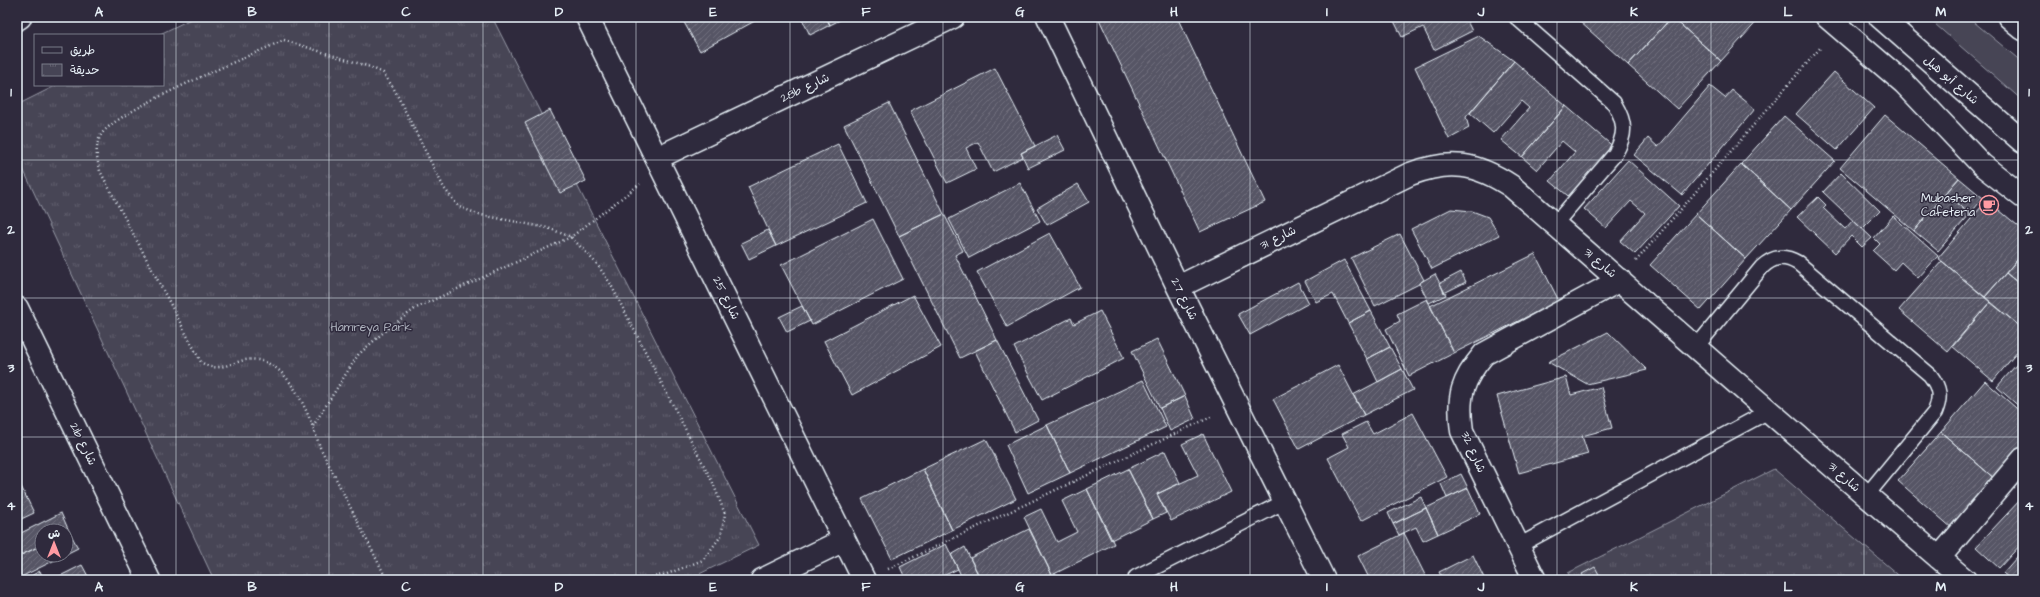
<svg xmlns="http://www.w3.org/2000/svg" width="2040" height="597" viewBox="0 0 2040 597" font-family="'Architects Daughter','Playpen Sans Arabic',sans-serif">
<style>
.grass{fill:#464455;stroke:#979aa6}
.park{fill:url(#park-tufts);stroke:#979aa6}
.building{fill:url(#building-hatch);stroke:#e8f1f8}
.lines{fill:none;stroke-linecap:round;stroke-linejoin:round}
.lane-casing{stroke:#e8f1f8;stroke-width:17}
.street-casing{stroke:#e8f1f8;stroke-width:25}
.secondary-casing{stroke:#e8f1f8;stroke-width:25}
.path{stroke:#e8f1f8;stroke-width:2.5;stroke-dasharray:1 3;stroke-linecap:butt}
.lane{stroke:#2f2a3d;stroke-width:14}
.street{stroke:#2f2a3d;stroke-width:22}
.secondary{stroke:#2f2a3d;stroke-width:22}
.grid{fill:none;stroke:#e8f1f8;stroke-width:1;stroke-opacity:0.55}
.labels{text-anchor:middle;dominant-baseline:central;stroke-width:3;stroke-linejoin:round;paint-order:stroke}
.street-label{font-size:12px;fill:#e8f1f8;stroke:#2f2a3d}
.poi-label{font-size:12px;fill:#e8f1f8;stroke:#2f2a3d;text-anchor:end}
.park-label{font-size:12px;fill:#afb4bf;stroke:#2f2a3d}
.neatline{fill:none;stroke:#e8f1f8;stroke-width:1.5}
.grid-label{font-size:13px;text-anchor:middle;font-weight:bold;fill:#e8f1f8}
</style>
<defs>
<pattern id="park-tufts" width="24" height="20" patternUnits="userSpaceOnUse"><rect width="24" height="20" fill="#464455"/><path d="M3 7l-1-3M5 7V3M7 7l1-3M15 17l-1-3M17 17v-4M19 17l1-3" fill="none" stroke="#615f6e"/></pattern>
<pattern id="building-hatch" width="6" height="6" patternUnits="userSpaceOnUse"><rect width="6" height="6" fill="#575565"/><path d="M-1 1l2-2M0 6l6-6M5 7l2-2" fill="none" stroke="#6f6e7c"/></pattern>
</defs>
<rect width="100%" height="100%" fill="#2f2a3d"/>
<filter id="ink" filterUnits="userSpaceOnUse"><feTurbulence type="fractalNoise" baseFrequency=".025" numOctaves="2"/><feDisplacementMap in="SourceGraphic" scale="8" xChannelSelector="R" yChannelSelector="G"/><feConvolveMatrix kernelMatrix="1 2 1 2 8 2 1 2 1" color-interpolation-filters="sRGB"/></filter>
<g filter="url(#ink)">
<path class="grass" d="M1927,17H1968L2023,63V101Z"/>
<path class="park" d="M195,17H492L759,545L687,580H214L17,156V105L57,85H163V35H158Z
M1774,469L1904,580H1572L1568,573Z"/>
<path class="building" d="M681,17H762L700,51Z
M801,17H826L830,25L810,35Z
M826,17H846L830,25Z
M1098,17H1177L1265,202L1200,232Z
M1392,17H1465L1472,31L1434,50L1423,27L1402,37Z
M1582,17H1672L1628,65L1579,21Z
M1672,17L1721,61L1677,109L1628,65Z
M1672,17H1761L1721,61Z
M1479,36L1514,61L1466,117L1469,128L1449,139L1415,67Z
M1514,61L1566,106L1522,157L1501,140L1529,108L1521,101L1493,133L1470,113Z
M995,68L1035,146L1021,153L1023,157L993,172L978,142L966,148L976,169L947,183L910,111Z
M1834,72L1874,108L1837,150L1796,114Z
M1710,86L1725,98L1732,90L1755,109L1682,195L1634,155L1648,138L1658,147Z
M889,103L944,214L899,236L844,125Z
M1566,106L1616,149L1573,200L1550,181L1575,152L1562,141L1537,170L1522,157Z
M550,110L586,181L560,193L525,123Z
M1885,115L1959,178L1914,231L1840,168Z
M1784,116L1835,161L1791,210L1741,164Z
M1057,135L1065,150L1028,168L1021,153Z
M838,144L867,203L776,246L748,187Z
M1628,160L1679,206L1635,254L1620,241L1645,213L1631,201L1606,228L1584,209Z
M1741,164L1791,210L1746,259L1696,214Z
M1841,173L1880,211L1862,229L1823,192Z
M1959,178L1983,198L1970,214L1945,194Z
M1020,183L1040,221L969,258L949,219Z
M1078,184L1089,202L1047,225L1037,208Z
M1945,194L1970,214L1938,251L1914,231Z
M1818,197L1826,205L1823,208L1845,229L1853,220L1872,238L1862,247L1851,236L1835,253L1797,217Z
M1987,200L2023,230V253L1985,297L1938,258Z
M1451,209L1472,211L1488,217L1499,235L1432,269L1411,229Z
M944,214L963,251L955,255L997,340L960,358L899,236Z
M1696,214L1746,259L1701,310L1650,265Z
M1893,216L1938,256L1918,278L1901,262L1894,270L1873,251L1880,244L1874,238Z
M873,219L903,279L812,325L781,265Z
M768,230L776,246L749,259L741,243Z
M1050,233L1080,287L1007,327L977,272Z
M1400,234L1424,280L1419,283V284L1375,306L1351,258Z
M2023,253V287L2006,273Z
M1535,254L1559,301L1454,353L1430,306Z
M1344,260L1371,311L1348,323L1333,294L1316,302L1305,281Z
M1942,261L1990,302L1948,352L1899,310Z
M1461,272L1466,282L1444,293L1440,283Z
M2006,273L2023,287V329L1985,297Z
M1435,274L1446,295L1429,303L1419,283Z
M1298,282L1309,303L1250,335L1238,314Z
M913,295L941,347L852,395L824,341Z
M1427,299L1454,353L1409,376L1386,329L1400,321L1397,314Z
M1990,302L2023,329V345L1993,381L1952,346Z
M802,306L810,321L787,332L779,317Z
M1100,311L1124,358L1042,400L1014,347L1071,318L1074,324Z
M1371,311L1390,347L1367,359L1348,323Z
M1608,332L1647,370L1587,384L1548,362Z
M1157,339L1185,396L1160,408L1132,351Z
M997,340L1038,420L1015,432L975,351Z
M1390,347L1402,369L1378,382L1367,359Z
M2023,357V410L1997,387Z
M1338,365L1364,415L1299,449L1273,399Z
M1402,369L1413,390L1364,415L1353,395Z
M1566,377L1571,395L1601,387L1612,428L1582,436L1588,454L1519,473L1497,396Z
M1143,380L1166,427L1070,473L1047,425Z
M1985,381L2023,414V449L1996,480L1941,432Z
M1185,396L1195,419L1170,431L1160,408Z
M1413,413L1447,477L1361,521L1328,458L1349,447L1342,434L1366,422L1373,434Z
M1047,425L1070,473L1028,493L1006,445Z
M1941,432L1996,480L1953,529L1898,481Z
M1203,434L1231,492L1171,521L1157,494L1198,475L1182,444Z
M986,439L1016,499L952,530L923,469Z
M1165,451L1180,483L1157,494L1166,513L1153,519L1128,469Z
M923,469L952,530L892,559L862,499Z
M1128,469L1153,519L1111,540L1087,489Z
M1461,474L1468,488L1447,498L1441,484Z
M17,478L34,513L17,521Z
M1468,488L1480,514L1438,534L1426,508Z
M1087,489L1114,544L1052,575L1024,517L1041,509L1057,542L1077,532L1062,501Z
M1421,497L1426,508L1393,524L1388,513Z
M2021,499L2023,501V542L1999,568L1976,547Z
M1426,508L1438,534L1423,541L1416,527L1399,535L1393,524Z
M61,513L69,531L66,533V531H42V545L17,557V535Z
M1029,529L1054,579L981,580L970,558Z
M69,531L78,548L66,554V533Z
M1404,533L1427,579L1370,580L1358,556Z
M946,544L958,569L934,580H906L900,567Z
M42,545V555H65L17,579V557Z
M965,547L970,558L981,580H963L958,569L951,555Z
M2023,550V580H2011L2003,573Z
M1473,555L1485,580H1443L1439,572Z
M82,565L90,580H52Z
M1595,567L1602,580H1585L1582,574Z
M40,571L44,580H23Z"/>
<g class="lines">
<g class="lane-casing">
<path id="lane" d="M1516,17L1614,103C1626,123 1626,134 1615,154L1555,224
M1697,346L1762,267C1774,256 1784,255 1798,263L1930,375C1940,388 1941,397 1935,412L1866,496
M1518,546L1769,411
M1136,577L1284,502"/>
</g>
<g class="street-casing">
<path id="street" d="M587,17L864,580
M1048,17L1178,287L1324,580
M1827,17L1904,83L1982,165L2023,197
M17,19L20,17
M657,158L953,17
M1178,287L1410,174C1450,159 1476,163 1511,186C1662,318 1812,450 1965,580
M17,308L149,580
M1939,558L2023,459
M762,580L844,540
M1535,580L1462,431C1457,396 1462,380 1484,354L1620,280"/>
</g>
<g class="secondary-casing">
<path id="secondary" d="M1880,17L2023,142
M2009,17L2023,29"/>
</g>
<path class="path" d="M1636,261L1821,47
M313,426L358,355L386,330L416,308L571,237L640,184
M888,569L1213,416
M387,580L320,447C309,415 288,353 245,360C235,362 222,369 212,367C209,367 204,364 201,362L100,171C97,159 94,147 101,135C114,111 252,55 284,40L370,67L383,73L393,87L444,188L459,207L481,215L548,228L571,237L597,264L610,283L713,483L725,514L721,536L703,560L667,574L640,580"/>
<use href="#lane" class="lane"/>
<use href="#street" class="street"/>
<use href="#secondary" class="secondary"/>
</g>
</g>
<path class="grid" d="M176,17V580M329,17V580M483,17V580M636,17V580M790,17V580M943,17V580M1097,17V580M1250,17V580M1404,17V580M1557,17V580M1711,17V580M1864,17V580M17,160H2023M17,298H2023M17,437H2023"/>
<defs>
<g id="cafe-ring" transform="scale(1)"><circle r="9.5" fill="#2f2a3d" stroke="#ff9aa2" stroke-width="1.5"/><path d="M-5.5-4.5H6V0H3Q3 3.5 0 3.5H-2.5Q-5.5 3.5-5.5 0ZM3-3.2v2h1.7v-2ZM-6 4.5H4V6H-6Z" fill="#ff9aa2"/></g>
</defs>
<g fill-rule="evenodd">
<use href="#cafe-ring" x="1989" y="205"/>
</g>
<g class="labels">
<g class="street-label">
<text transform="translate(1951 80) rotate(41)">شارع أبو هيل</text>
<text transform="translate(805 88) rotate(-25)">28b شارع</text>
<text transform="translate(1278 238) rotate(-26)">شارع 31</text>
<text transform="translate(1600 263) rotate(41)">شارع 31</text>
<text transform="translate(726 298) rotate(64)">شارع 25</text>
<text transform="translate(1184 299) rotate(64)">شارع 27</text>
<text transform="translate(83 444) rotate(64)">21b شارع</text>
<text transform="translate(1473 452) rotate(66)">شارع 32</text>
<text transform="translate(1844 477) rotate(42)">شارع 31</text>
</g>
<g class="poi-label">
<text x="1975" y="198">Mubasher<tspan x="1975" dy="14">Cafeteria</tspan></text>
</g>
<g class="park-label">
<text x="371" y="327">Hamreya Park</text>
</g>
</g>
<rect width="2040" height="597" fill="none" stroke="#2f2a3d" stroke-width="44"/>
<rect x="34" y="34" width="130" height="52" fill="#2f2a3d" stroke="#797a88"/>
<rect x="42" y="47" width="20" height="6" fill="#2f2a3d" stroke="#797a88"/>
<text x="70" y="54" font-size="12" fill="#e8f1f8">طريق</text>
<rect x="42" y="64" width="20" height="12" fill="url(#park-tufts)" stroke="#797a88"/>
<text x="70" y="74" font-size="12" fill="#e8f1f8">حديقة</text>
<g transform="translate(54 543)"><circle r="19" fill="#2f2a3d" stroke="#797a88"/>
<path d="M0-3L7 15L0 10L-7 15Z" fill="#ff9aa2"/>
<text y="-6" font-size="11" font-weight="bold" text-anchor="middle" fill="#e8f1f8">ش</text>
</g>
<rect x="22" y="22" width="1996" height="553" class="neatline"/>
<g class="grid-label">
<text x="99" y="16">A</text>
<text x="252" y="16">B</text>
<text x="406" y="16">C</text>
<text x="559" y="16">D</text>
<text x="713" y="16">E</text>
<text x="866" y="16">F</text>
<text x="1020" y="16">G</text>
<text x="1174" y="16">H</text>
<text x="1327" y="16">I</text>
<text x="1481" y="16">J</text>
<text x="1634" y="16">K</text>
<text x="1788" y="16">L</text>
<text x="1941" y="16">M</text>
<text x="11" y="96">1</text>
<text x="2029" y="96">1</text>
<text x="11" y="234">2</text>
<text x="2029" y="234">2</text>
<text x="11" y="372">3</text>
<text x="2029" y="372">3</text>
<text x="11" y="510">4</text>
<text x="2029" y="510">4</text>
<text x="99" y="591">A</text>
<text x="252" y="591">B</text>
<text x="406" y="591">C</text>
<text x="559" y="591">D</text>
<text x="713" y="591">E</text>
<text x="866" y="591">F</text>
<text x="1020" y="591">G</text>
<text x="1174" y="591">H</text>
<text x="1327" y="591">I</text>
<text x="1481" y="591">J</text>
<text x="1634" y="591">K</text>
<text x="1788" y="591">L</text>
<text x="1941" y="591">M</text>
</g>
</svg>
